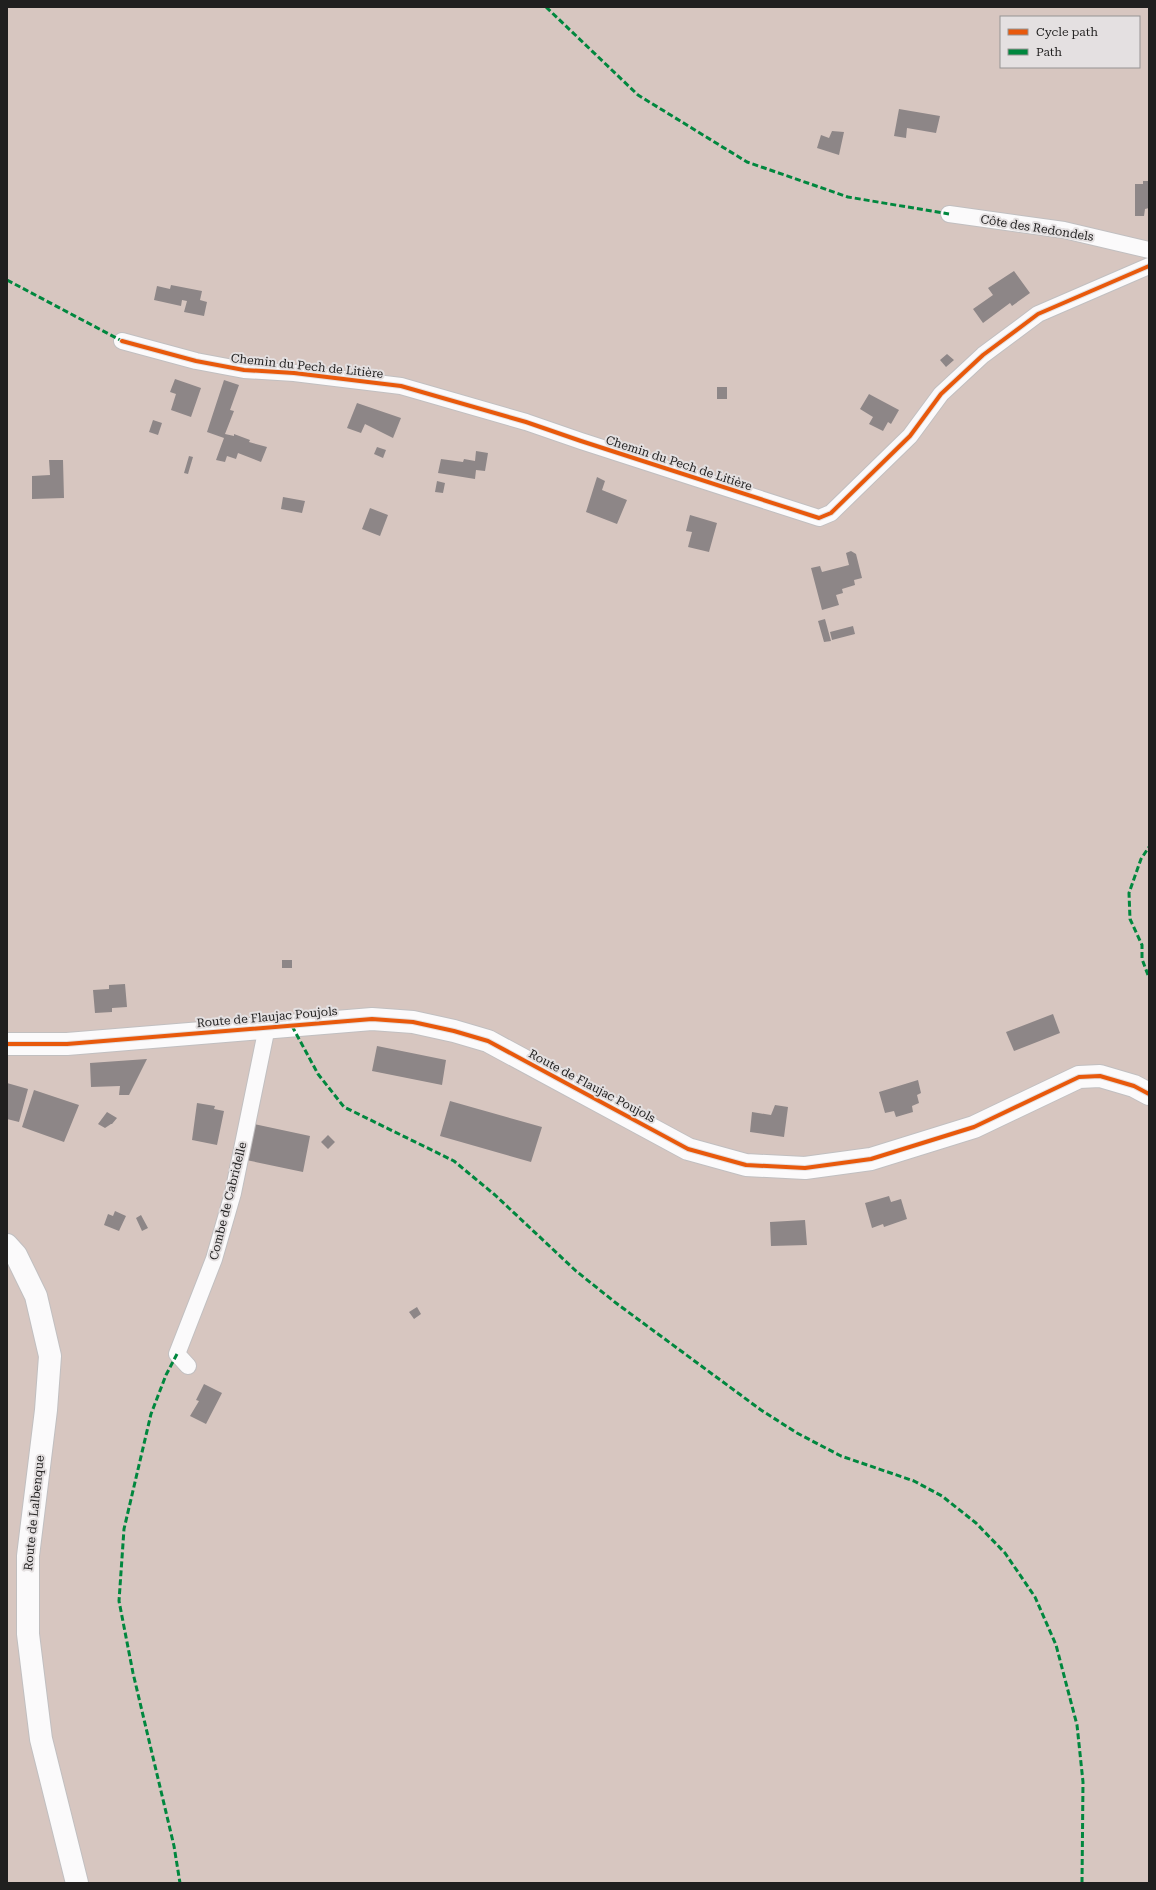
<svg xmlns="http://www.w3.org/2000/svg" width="1156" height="1890" viewBox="0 0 1156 1890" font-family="'Roboto Serif',serif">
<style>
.green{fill:#d7c6c0;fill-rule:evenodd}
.building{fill:#8d8687}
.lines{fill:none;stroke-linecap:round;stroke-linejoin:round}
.street-casing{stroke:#c1bfc0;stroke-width:18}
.secondary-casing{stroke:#c1bfc0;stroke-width:24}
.street{stroke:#fbfafb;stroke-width:16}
.secondary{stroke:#fbfafb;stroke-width:22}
.quiet{stroke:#00873e;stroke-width:3;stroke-dasharray:6 3;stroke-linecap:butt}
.cycleway-casing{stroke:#e4e0e1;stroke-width:6}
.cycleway{stroke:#e8590c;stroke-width:4}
.labels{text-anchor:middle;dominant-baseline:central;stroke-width:4;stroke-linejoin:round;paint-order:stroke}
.street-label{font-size:12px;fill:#201f1f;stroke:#e4e0e1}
</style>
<rect width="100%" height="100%" fill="#e3e1e2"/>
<path class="green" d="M7,7H1149V1883H7ZM1001,17H1139V67H1001Z"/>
<path class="building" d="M899,109L940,116L936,133L907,128L906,138L894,136Z
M832,131L844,132L839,155L817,148L821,135L829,138Z
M1143,181H1149V208L1145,209L1144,216H1135V184H1143Z
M1014,271L1030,293L1012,306L1010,303L983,323L973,309L993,295L988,288Z
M171,285L202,291L200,300L207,302L204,316L184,312L187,301L182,300L181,306L154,300L157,286L170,289Z
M947,354L954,360L946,367L940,360Z
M175,379L201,388L191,417L171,410L176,394L170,392Z
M224,380L239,385L230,410L234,411L225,434L234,436V434L250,440L249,442L267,447L261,462L238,453L236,459L227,456L225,462L216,460L224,438L207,432Z
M717,387H727V399H717Z
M869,394L899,410L891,424L888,422L883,431L869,424L873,417L860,409Z
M357,403L401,418L393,438L365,424L361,433L347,428Z
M153,420L162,423L158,435L149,432Z
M377,447L386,450L383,458L374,454Z
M476,451L488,453L485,471L476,470L475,479L438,473L441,459L463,462L464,459L475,461Z
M189,456L193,457L188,474L184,473Z
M49,460H63L64,498L32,499V476L50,475Z
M597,477L605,481L602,490L627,500L617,524L586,512Z
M437,481L445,483L443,493L435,492Z
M283,497L305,501L302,513L281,509Z
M370,508L388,515L380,536L362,529Z
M690,515L717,523L709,552L688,547L692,532L686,531Z
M851,551L856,554L862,578L854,580L855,585L842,589L843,593L836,595L839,605L822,610L811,568L820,566L822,572L849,565L846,553Z
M825,619L831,641L824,642L818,621Z
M853,626L855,634L832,640L830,632Z
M282,960H292V968H282Z
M125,984L127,1007L112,1008V1012L95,1013L93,990L109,989V985Z
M1053,1014L1060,1033L1014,1051L1006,1032Z
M377,1046L446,1060L442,1085L372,1071Z
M147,1059L129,1095H119L120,1086L91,1087L90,1063Z
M918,1080L921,1093L917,1095L919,1103L912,1106L913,1112L896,1117L894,1111L885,1113L879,1092Z
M7,1083L28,1089L19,1122L7,1119Z
M34,1090L79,1105L64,1142L22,1127Z
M450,1101L542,1127L531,1162L440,1136Z
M197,1103L215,1106L214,1109L224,1111L217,1145L192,1140Z
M775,1105L788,1107L784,1137L750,1132L752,1112L771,1115Z
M107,1112L117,1118L112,1124H111L105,1128L98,1124Z
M254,1124L310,1136L303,1172L246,1160Z
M328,1135L335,1142L328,1149L321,1142Z
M889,1196L891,1202L901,1199L907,1219L884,1227L883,1224L872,1228L865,1203Z
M115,1211L126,1216L119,1231L104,1225L108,1214L113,1216Z
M141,1215L148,1228L142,1231L136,1218Z
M805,1220L807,1245L771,1246L770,1222Z
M417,1307L421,1314L414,1319L409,1312Z
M204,1384L222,1393L206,1424L190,1416L199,1401L196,1400Z"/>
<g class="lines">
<g class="street-casing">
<path id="street" d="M949,214L1064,230L1149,250
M122,341L196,361L244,370L294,373L401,386L526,422L581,441L819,518L831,513L910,436L941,394L983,355L1038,314L1149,266
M188,1366L177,1354L214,1259L233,1193L267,1027"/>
</g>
<g class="secondary-casing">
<path id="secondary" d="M7,1044H67L372,1019L413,1022L454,1031L488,1041L688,1149L746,1165L805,1168L871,1159L974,1127L1079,1077L1100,1076L1134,1086L1149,1094
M7,1245L16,1255L36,1296L50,1356L46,1410L28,1556V1634L41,1739L77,1883"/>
</g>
<use href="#street" class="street"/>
<use href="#secondary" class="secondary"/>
<path class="quiet" d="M546,7L638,95L747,162L848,197L949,214
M7,280L122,341
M1148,975L1142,959V945L1130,919L1129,893L1141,859L1149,847
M292,1026L318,1074L344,1107L454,1161L495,1195L576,1271L616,1303L761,1410L797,1433L841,1456L914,1481L942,1496L976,1523L1005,1553L1035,1597L1056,1645L1077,1725L1083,1782L1082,1883
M177,1354L166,1375L151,1414L124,1529L119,1601L133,1673L174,1846L180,1883"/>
<g class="cycleway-casing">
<path id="cycleway" d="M122,341L196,361L244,370L294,373L401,386L526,422L581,441L819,518L831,513L910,436L941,394L983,355L1038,314L1149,266
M7,1044H67L372,1019L413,1022L454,1031L488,1041L688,1149L746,1165L805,1168L871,1159L974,1127L1079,1077L1100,1076L1134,1086L1149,1094"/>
</g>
<use href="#cycleway" class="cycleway"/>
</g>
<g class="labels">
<g class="street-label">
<text transform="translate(1037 228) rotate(9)">Côte des Redondels</text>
<text transform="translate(307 366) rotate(6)">Chemin du Pech de Litière</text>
<text transform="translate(679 463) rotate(18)">Chemin du Pech de Litière</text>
<text transform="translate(267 1017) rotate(-5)">Route de Flaujac Poujols</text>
<text transform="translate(592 1086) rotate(28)">Route de Flaujac Poujols</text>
<text transform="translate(228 1201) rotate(-76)">Combe de Cabridelle</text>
<text transform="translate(34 1513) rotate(-84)">Route de Lalbenque</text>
</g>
</g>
<rect width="1156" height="1890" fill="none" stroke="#201f1f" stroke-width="16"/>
<rect x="1000" y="16" width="140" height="52" fill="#e4e0e1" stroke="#969393"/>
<rect x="1008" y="29" width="20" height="6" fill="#e8590c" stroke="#969393"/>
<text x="1036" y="36" font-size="12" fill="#201f1f">Cycle path</text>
<rect x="1008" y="49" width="20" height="6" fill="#00873e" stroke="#969393"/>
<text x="1036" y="56" font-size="12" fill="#201f1f">Path</text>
</svg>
